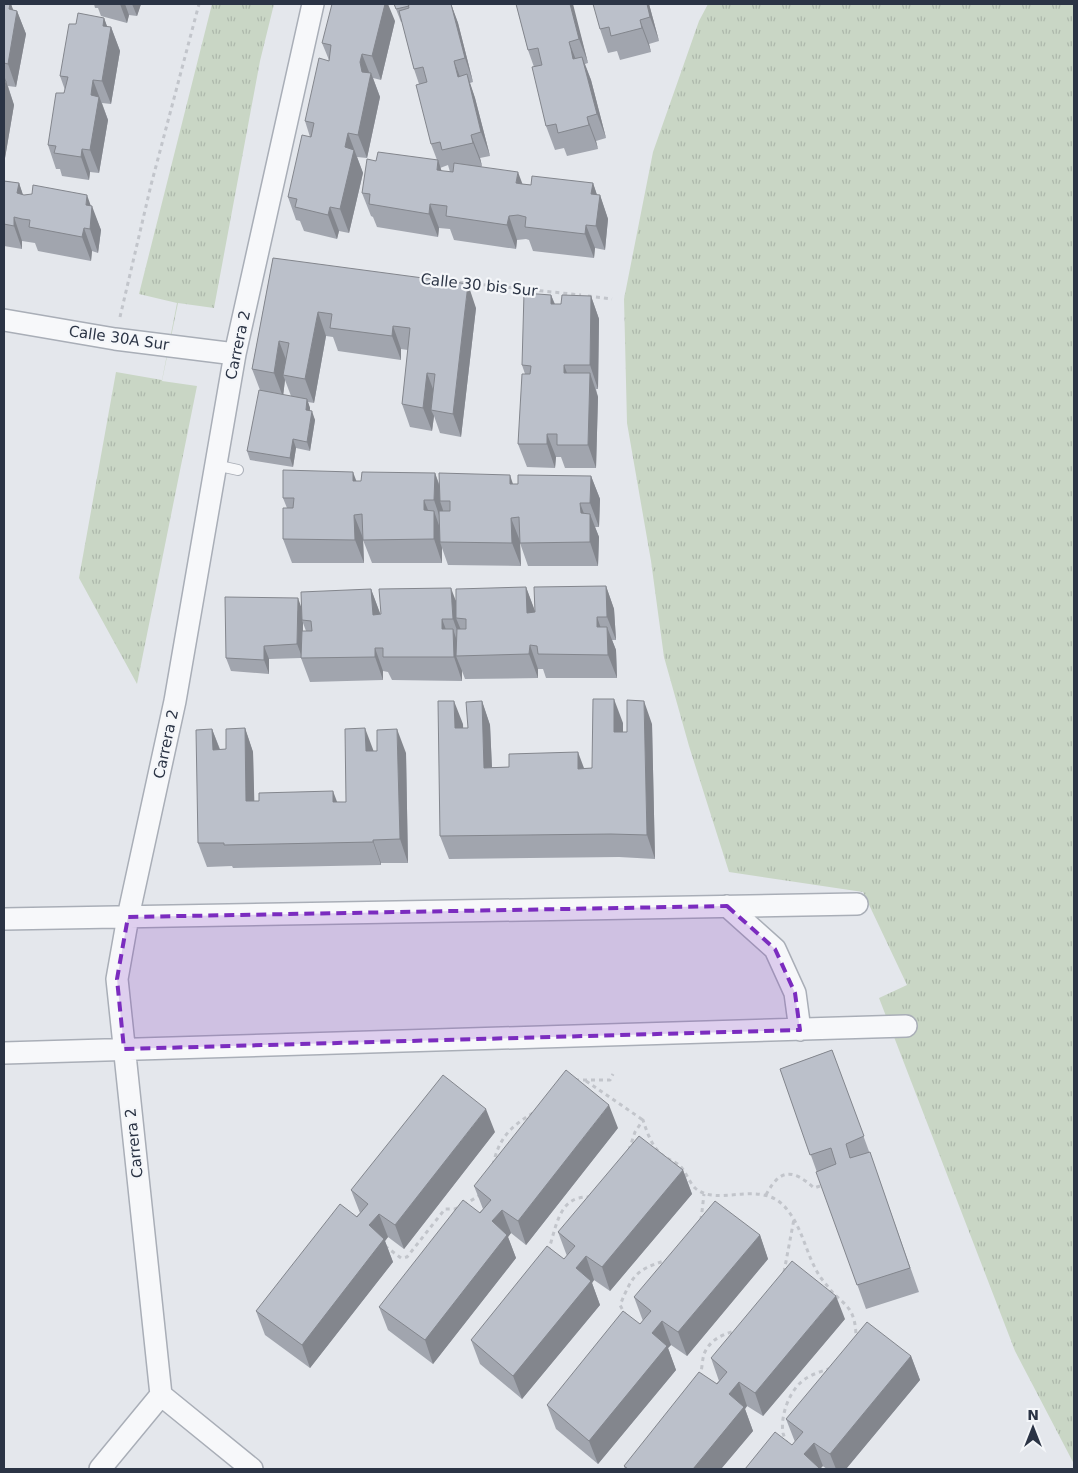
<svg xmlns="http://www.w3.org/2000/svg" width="1078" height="1473" viewBox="0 0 1078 1473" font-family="'DejaVu Sans',sans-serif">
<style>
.grass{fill:url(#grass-tufts)}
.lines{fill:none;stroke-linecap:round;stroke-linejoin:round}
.service-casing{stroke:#a9aeb7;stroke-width:12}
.minor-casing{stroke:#a9aeb7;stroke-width:24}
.path{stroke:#c2c5cb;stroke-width:3;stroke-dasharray:4 4;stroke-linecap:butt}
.service{stroke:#f7f8fa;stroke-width:10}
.minor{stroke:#f7f8fa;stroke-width:21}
.wall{fill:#a1a5ae;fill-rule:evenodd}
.shaded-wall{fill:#83868d}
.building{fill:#bbc0ca;stroke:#83868d}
.marked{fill:#7b2cbf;fill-opacity:0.2;stroke:#7b2cbf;stroke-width:4;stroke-dasharray:10 6;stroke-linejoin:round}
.labels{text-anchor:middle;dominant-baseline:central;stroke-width:4.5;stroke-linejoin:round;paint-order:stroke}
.street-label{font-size:15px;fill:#2b3445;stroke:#f4f6f9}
</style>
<defs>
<pattern id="grass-tufts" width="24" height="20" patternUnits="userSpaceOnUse" patternTransform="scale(1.25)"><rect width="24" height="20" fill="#c9d6c5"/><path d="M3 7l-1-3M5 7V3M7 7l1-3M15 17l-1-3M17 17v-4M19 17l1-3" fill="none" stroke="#adb8ab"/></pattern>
</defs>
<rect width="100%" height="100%" fill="#e4e7ec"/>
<path class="grass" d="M212,4H274L260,61L214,308L178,303L162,381L197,386L137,684L79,578L116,372L162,380L177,303L139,294Z
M708,4H1074V1464L1015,1351L879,998L907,985L863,892L729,872L689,746L664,657L651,561L627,423L624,299L653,152L699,21Z"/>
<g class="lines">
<g class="service-casing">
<path id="service" d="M215,465L238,470"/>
</g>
<g class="minor-casing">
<path id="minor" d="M4,320L115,339L235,354
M727,906L775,949L795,993L800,1030
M4,919L857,904
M4,1053L906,1026
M161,1395L252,1469
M100,1469L161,1395L117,979L128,917L175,701L235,354L313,4"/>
</g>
<path class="path" d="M428,279L581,295
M588,296L612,299
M120,317L151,185L199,4
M575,1080H610L613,1074
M586,1081L643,1120
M629,1150L635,1132L643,1120C647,1132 651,1145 661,1154C666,1159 675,1161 680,1166C686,1172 689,1182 695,1188C716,1207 757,1181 782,1204C803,1224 805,1255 821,1278C825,1283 829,1288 833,1293C838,1298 845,1303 849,1309C855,1317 856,1329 856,1338
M493,1165C499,1138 510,1127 533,1113
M766,1195C780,1168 793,1169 814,1188L823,1185
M464,1205L480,1195
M701,1220L704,1194
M385,1246L401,1258L407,1257L445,1209H455L460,1207
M548,1251C555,1234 557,1203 579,1198C583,1197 587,1197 591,1197
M784,1272L794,1219
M626,1316L620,1305C633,1275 635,1270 667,1260
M700,1377C702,1370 702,1361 704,1354C710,1340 721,1335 735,1331
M787,1444C786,1441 784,1437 783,1433C780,1415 790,1389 805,1379C812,1374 823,1371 831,1368"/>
<use href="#service" class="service"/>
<use href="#minor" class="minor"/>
</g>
<path class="wall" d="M4,4H11L13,10L17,11L26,34L16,87L8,86L14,105L5,158L4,157Z
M94,4H141L137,16L129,15L127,23L101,16L98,8H95Z
M394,4H451L458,23L473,82L470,83L475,98L490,156L480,158L482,166L481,167L522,184L531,185L593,183L597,195H600L608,219L605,250L595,248L594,258L533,251L529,240L526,239L517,240L516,249L454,240L450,229L439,228L438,237L377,227L373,217L371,216L362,193L376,161L437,160L431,144L419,84L414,69L402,22H401ZM448,165L450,172L441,171L440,168Z
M516,4H572L588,63L585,64L591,80L606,138L596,141L598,149L567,156L564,148L555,150L546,126L534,67L528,50Z
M649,4L659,41L649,44L651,52L620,60L617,51L608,53L600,29Z
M104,18L107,27H111L120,51L111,104L102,103L108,120L99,173L90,172L89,180L62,176L60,169H56L48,145L65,90L60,76L76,24Z
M395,21L381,80L373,78L380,97L367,158L357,157L363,173L349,233L339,231L337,239L304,231L300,221L296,220L288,197L310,137L305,121L329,60L322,43Z
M4,181L19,183L23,195L91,206L101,230L98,253L92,251L91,261L38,251L35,243L22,241V249L4,246Z
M273,258L476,308L461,437L440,433L434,416L432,431L410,427L402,404L408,350L401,349V360L338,351L333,337L326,336L314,403L308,402L310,408V410L315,420L310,451L296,448L293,467L250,460L247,451L260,390L252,369ZM285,380L291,396L283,395Z
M551,295L555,304H561L591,296L599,319L598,389H596L598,397L596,468H565L561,457H556L555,468L527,467L518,444L525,374L522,365Z
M435,473L440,486L518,484L591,476L600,499L599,527H595L599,537L598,566H528L520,543L521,566L448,565L442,548V563H372L363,540L364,563H292L283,539L287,508L283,498L356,481H361Z
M606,586L614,609L616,640H612L616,650L617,678H546L543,669H538V678L465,679L462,671V681L392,680L388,672L383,671V680L310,682L301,658L269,659V674L231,671L226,658L302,608L371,589L380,614L526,587L535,612ZM303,623L306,631H303Z
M482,701L490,725L492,767L592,768L623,723V732H627L652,724L655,859L619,857L449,859L440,836L463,724V728H468Z
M245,728L253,752L254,801L346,802L374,751L406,753L408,863H381V865L233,868L232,866L207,867L198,843L212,729L220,749H226Z
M832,1050L878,1176L919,1292L866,1309L780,1069Z
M618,1128L526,1245L511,1233L508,1237L516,1258L433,1364L388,1330L379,1307L483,1209L474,1186Z
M495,1132L404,1249L388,1237L385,1241L393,1262L310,1368L265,1335L256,1311L360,1213L351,1190Z
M683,1170L692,1194L610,1291L594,1280L592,1283L600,1305L522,1399L480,1364L471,1340L567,1256L558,1232Z
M760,1235L768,1259L687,1356L671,1345L668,1348L676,1370L598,1464L556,1429L547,1405L643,1321L634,1297Z
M845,1319L763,1416L747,1406L745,1409L753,1431L721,1469H625L624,1466L719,1381L711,1358Z
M911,1356L920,1380L846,1469H827L792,1445L795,1442L786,1419Z"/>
<path class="shaded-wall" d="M10,4H11L16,18L17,11L26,34L16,87L8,64L9,9Z
M120,4H125L129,15L127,23Z
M132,4H141L137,16Z
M380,4H388L395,21L381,80L372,56Z
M451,4L458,23L473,82L465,58Z
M570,4H573L588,63L579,39Z
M647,4H649L659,41L650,17Z
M104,18L110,34L111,27L120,51L111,104L102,81L103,26Z
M640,20L649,44L651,52L642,28Z
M569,42L578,65L573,59Z
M362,54L371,77V73L380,97L367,158L358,135L362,72L360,62Z
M582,57L591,80L606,138L597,114Z
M454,61L463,85L458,77Z
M467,74L475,98L490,156L481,132Z
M4,75L14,105L5,158L4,154Z
M93,80L108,120L99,173L90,150L91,95Z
M587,117L596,141L598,149L589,125Z
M348,133L363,173L349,233L340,209L345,147Z
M471,135L480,158L482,166L473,143Z
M82,149L90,172L89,180L81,157Z
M438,160L446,184L437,170Z
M518,172L527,196L516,183Z
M19,183L27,207L17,193Z
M593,183L599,201L600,195L608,219L605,250L596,226L591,194Z
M87,195L92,209V206L101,230L98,253L90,229L86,205Z
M430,204L439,228L438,237L429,214Z
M330,207L339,231L337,239L328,215Z
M509,216L517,240L516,249L507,225Z
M14,217L22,241V249L14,226Z
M586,225L595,248L594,258L585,234Z
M84,228L92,251L91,261L82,237Z
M468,284L476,308L461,437L453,414Z
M551,295L560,318L551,304Z
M591,296L599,319L598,389L590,365Z
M318,312L326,336L314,403L305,379Z
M393,326L401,349V360L392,336Z
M279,341L288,365L283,375L285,380L283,397L274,373Z
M564,365L573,389L564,373Z
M427,373L436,397L431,410L434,416L432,431L423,408Z
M590,373L598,397L596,468L588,445Z
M307,399L310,408L309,419L306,410Z
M312,411L315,420L310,451L307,442Z
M547,434L556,457L555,468L547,444Z
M293,439L296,448L293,467L290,458Z
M353,472L362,496L353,481Z
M435,473L443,497L440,501L443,510L442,524L434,500Z
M510,475L518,499L510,484Z
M591,476L600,499L599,527L590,503Z
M424,500L433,523L424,510Z
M580,503L589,527L581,513Z
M434,511L442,534L440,542L442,548V563L434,539Z
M590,514L599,537L598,566L590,542Z
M354,515L363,538L364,563L355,540Z
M511,518L520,541L521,566L512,543Z
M606,586L614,609L616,640L607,617Z
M526,587L535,611L536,636L527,613Z
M451,588L460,612L456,618L461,630V642L453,619Z
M371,589L380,613L381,638L373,615Z
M298,598L303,612L302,620L303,623L302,657L297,644Z
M597,617L605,640L597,627Z
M442,619L451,643L442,629Z
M607,627L616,650L617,678L608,655Z
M453,629L461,653L456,656L462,671V681L454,657Z
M530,645L538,669V678L529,654Z
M264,646L269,659V674L264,660Z
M375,648L383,671V680L375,657Z
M614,699L623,723V755L614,732Z
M454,701L463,724L464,751L455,728Z
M482,701L490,725L493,791L484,768Z
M644,701L652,724L655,859L647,835Z
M245,728L253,752L255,825L246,801Z
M365,728L374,752L366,751Z
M212,729L221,753L213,750Z
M397,729L406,753L408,863L400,839Z
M578,752L587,776L578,769Z
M333,791L342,815L333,802Z
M373,840L381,863V865L373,842Z
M609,1105L618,1128L526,1245L518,1221Z
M486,1109L495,1132L404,1249L395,1225Z
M683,1170L692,1194L610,1291L602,1267Z
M502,1210L511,1233L508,1237L516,1258L433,1364L425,1340L492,1221Z
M379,1214L388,1237L385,1241L393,1262L310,1368L302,1345L369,1225Z
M760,1235L768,1259L687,1356L678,1332Z
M586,1256L594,1280L592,1283L600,1305L522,1399L513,1376L576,1268Z
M836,1296L845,1319L763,1416L755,1393Z
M662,1321L671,1345L668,1348L676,1370L598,1464L589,1441L652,1333Z
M911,1356L920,1380L846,1469H836L830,1454Z
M739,1382L747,1406L745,1409L753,1431L721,1469H693L729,1394Z
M814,1443L823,1466L820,1469H810L804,1454Z"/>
<path class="building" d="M4,4H10L9,9L17,11L8,64L4,63Z
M332,4H385L372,56L362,54L360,62L362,72L371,73L358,135L348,133L345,147L354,150L340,209L330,207L328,215L295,207L297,199L288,197L302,135L311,137L314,123L305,121L319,58L329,61L331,45L322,43Z
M394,4H408L409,6L396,9Z
M408,4H451L465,58L454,61L458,77L467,74L481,132L471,135L473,143L442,150L440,142L431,144L416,85L427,82L423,67L414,69L399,11L409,8Z
M516,4H570L579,39L569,42L571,49L573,59L582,57L597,114L587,117L589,125L558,133L556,124L546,126L532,67L542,65L538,48L528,50Z
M593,4H647L650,17L640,20L642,28L611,36L609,27L600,29Z
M78,13L104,18L103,26L111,27L102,81L93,80L92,87L91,95L99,97L90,150L82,149L81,157L54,153L56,146L48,145L56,93H64L68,77L60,76L69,24H76Z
M4,81H6L4,92Z
M378,152L438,160L437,170L444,171L453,172L454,163L518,172L516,183L522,184L531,185L532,176L593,183L591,194L600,195L596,226L586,225L585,234L525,227L526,217L518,215L509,216L507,225L446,216L447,206L430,204L429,214L369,204L370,194L362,193L367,159L376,161Z
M4,181L19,183L17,193L24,195L32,194L33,185L87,195L86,205L92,206L90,229L84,228L82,237L29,227L30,220L22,219L14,217V226L4,224Z
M273,258L468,284L453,414L431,410L435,374L427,373L423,408L402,404L410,328L393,326L392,336L330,328L332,314L318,312L305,379L283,375L289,343L279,341L274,373L252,369Z
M524,293L551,295V304H561L562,295L591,296L590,365H564V373H590L588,445H557V434H547V444H518L522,374H530L531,366L522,365Z
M259,390L307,399L306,410L312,411L307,442L293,439L290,458L247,451Z
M283,470L353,472V481H361L362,472L435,473L434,500H424V510L434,511V539L363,540L362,514L354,515L355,540L283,539V508H293L294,498H283Z
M439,473L510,475V484H518V475L591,476L590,503H580L581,513L590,514V542L520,543L519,517L511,518L512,543L440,542L439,511H450V501H440Z
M606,586L607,617H597V627H607L608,655L538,654L537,646L530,645L529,654L456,656L457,629H466V619L456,618V589L526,587L527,613L535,612L534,587Z
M451,588L453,619H442V629H453L454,657H383V648H375V657L301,658L302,631H312L311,621L302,620L301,592L371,589L373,615L381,614L379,589Z
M225,597L298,598L297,644L264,646V660L226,658Z
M593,699H614V732H627V700L644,701L647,835L611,834L440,836L438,701H454L455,728H468L466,702L482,701L484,768L509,767V754L578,752V769L592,768Z
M245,728L246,801H259V793L333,791V802H346L345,729L365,728L366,751H377V730L397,729L400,839L373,840V842L224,845V843H198L196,730L212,729L213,750L226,749V729Z
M832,1050L864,1136L846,1144L850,1158L870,1152L910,1268L857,1285L816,1172L836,1164L831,1148L810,1155L780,1069Z
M566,1070L609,1105L518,1221L502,1210L492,1221L507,1235L425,1340L379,1307L463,1200L480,1213L491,1200L474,1186Z
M443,1075L486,1109L395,1225L379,1214L369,1225L384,1239L302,1345L256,1311L340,1204L357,1217L368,1204L351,1190Z
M639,1136L683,1170L602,1267L586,1256L576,1268L591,1281L513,1376L471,1340L547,1246L564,1259L569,1253L575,1246L558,1232Z
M715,1201L760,1235L678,1332L662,1321L652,1333L667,1346L589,1441L547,1405L623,1311L640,1324L645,1318L651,1311L634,1297Z
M792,1261L836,1296L755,1393L739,1382L729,1394L744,1407L693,1469H628L624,1466L699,1372L717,1384L727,1372L711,1358Z
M867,1322L911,1356L830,1454L814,1443L804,1454L819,1468L818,1469H745L775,1432L792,1445L803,1432L786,1419Z"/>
<path class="marked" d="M727,906L775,949L795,993L800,1030L124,1049L117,979L128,917Z"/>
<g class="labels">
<g class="street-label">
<text transform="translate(479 285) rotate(6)">Calle 30 bis Sur</text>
<text transform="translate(119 338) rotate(8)">Calle 30A Sur</text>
<text transform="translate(238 345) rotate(-78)">Carrera 2</text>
<text transform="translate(166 744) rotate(-78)">Carrera 2</text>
<text transform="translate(134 1143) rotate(-96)">Carrera 2</text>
</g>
</g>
<rect width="1078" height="1473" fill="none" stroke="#2b3445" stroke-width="10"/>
<g transform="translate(1033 1428)" stroke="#f4f6f9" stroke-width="4" paint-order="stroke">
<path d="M0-4L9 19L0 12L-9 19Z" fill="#2b3445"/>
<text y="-8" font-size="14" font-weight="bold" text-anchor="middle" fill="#2b3445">N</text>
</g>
</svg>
